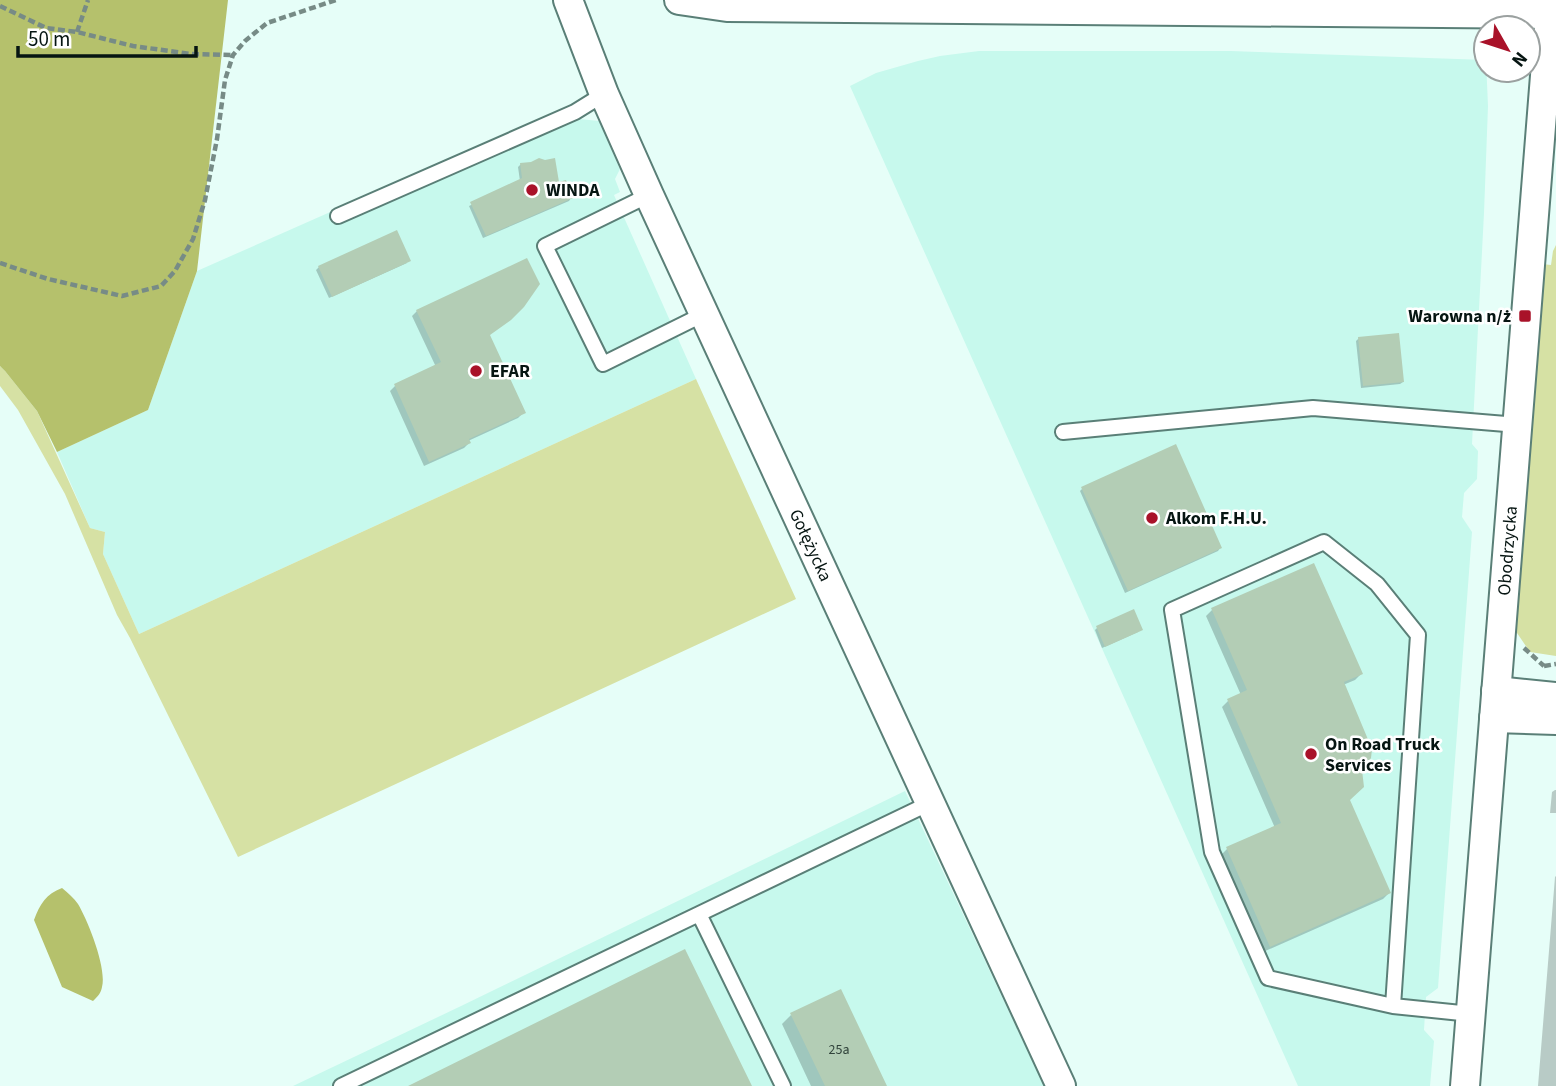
<svg xmlns="http://www.w3.org/2000/svg" width="1556" height="1086" viewBox="0 0 1556 1086" font-family="'Source Sans 3',sans-serif">
<style>
.built{fill:#c7f9ed}
.green{fill:#d6e1a4}
.forest{fill:#b5c16c}
.shadow{fill:#0003}
.building{fill:#b3cdb5}
.lines{fill:none;stroke-linecap:round;stroke-linejoin:round}
.lane-casing{stroke:#5a7f77;stroke-width:18}
.street-casing{stroke:#5a7f77;stroke-width:32}
.path{stroke:#778b86;stroke-width:4.5;stroke-dasharray:7 3.5;stroke-linecap:butt}
.lane{stroke:#fff;stroke-width:14}
.street{stroke:#fff;stroke-width:28}
.poi-dot{fill:#a91229;stroke:#fff;stroke-width:2.5}
.labels{text-anchor:middle;dominant-baseline:central;stroke-width:5;stroke-linejoin:round;paint-order:stroke}
.number-label{font-size:14px;fill:#31433b}
.poi-label{font-size:18px;font-weight:bold;fill:#061512;stroke:#fff;text-anchor:start}
.street-label{font-size:18px;fill:#061512;stroke:#fff}
</style>
<rect width="100%" height="100%" fill="#e6fef8"/>
<path class="built" d="M979,51H1231L1486,60L1488,106L1484,213L1472,444L1478,451L1477,479L1464,493L1462,517L1472,532L1438,988L1426,997L1424,1030L1434,1041L1430,1086H1298L850,86L876,73L918,61L940,56Z
M572,105L579,119L599,121L620,169L615,179L620,192L614,195L696,379L139,634L103,554L105,532L90,528L57,452L148,410L197,271Z
M905,791L1044,1086H293L459,1007Z"/>
<path class="green" d="M1556,245V656L1530,652L1515,630L1542,264L1551,265L1553,251Z
M0,366L5,371L37,411L90,528L105,532L103,554L139,634L696,379L796,599L238,857L130,638L117,615L65,494L18,410L0,386Z"/>
<path class="forest" d="M0,0H228L197,271L148,410L57,452L37,411L5,371L0,366Z
M62,888C68,893 74,898 78,904C88,921 107,968 102,987C101,993 98,996 93,1001L62,987L34,920C40,904 46,894 62,888Z"/>
<path class="shadow" d="M532,163L571,198L569,201L483,238L469,206L520,181L518,167L521,164Z
M407,263L329,298L316,270L319,267Z
M417,311L488,335L523,413L518,418L468,441L469,443L464,448L424,466L390,391L395,386L436,367L412,316Z
M1359,338L1403,382L1400,384L1361,388L1356,341Z
M1082,489L1220,548L1218,551L1125,593L1080,491Z
M1212,610L1361,674L1355,680L1343,685L1360,770L1348,799L1389,893L1383,899L1263,952L1221,855L1227,849L1275,828L1222,707L1228,701L1241,695L1206,616Z
M1097,628L1138,632L1102,648L1095,630Z
M1555,790H1556V813H1550L1552,792Z
M1556,876V1086H1538L1555,877Z
M791,1015L885,1086H811L782,1024Z"/>
<path class="building" d="M539,158L545,160L555,158L559,182L566,180L573,198L486,236L470,202L522,178L520,163L531,162Z
M397,230L411,261L332,297L318,266Z
M527,258L540,284L524,307L511,320L490,335L526,413L469,439L471,443L429,462L394,384L441,362L416,310Z
M1399,333L1404,382L1363,386L1358,337Z
M1176,444L1222,548L1128,591L1081,487Z
M1314,563L1363,674L1344,682L1372,749L1371,758L1362,770L1364,787L1350,800L1391,893L1270,947L1226,847L1281,823L1227,699L1247,690L1211,608Z
M1134,609L1143,630L1105,647L1096,626Z
M685,949L752,1086H408Z
M841,989L887,1086H825L790,1013Z"/>
<g class="lines">
<g class="lane-casing">
<path id="lane" d="M649,195L545,246L603,364L704,314
M338,216L575,112L604,94
M1063,432L1313,408L1518,425
M1393,1006L1268,978L1212,852L1172,610L1324,542L1377,584L1418,635L1393,1006L1471,1014
M341,1086L699,914
M783,1086L699,914L930,803"/>
</g>
<g class="street-casing">
<g id="street">
<path id="s1" d="M568,0L604,94L649,195L1061,1086"/>
<path d="M679,0L727,7L1550,14"/>
<path d="M1496,691L1556,697"/>
<path d="M1494,718L1556,720"/>
<path id="s2" d="M1465,1086L1551,0"/>
</g>
</g>
<path class="path" d="M0,6L46,28L77,32L133,46L191,54L233,55
M77,32L88,0
M0,263L48,279L122,296L161,286L175,271L193,239L205,200L217,139L225,80L233,55L245,41L267,23L336,0
M1524,648L1544,666
M1544,666L1556,664"/>
<use href="#lane" class="lane"/>
<use href="#street" class="street"/>
</g>
<g class="poi-dot">
<circle cx="532" cy="190" r="7"/>
<rect x="1518" y="309" width="14" height="14" rx="3.5"/>
<circle cx="476" cy="371" r="7"/>
<circle cx="1152" cy="518" r="7"/>
<circle cx="1311" cy="754" r="7"/>
</g>
<g class="labels">
<g class="number-label">
<text x="839" y="1050">25a</text>
</g>
<g class="poi-label">
<text x="546" y="190">WINDA</text>
<text x="1511" y="316" text-anchor="end">Warowna n/ż</text>
<text x="490" y="371">EFAR</text>
<text x="1166" y="518">Alkom F.H.U.</text>
<text x="1325" y="744">On Road Truck<tspan x="1325" dy="21">Services</tspan></text>
</g>
<g class="street-label">
<text stroke="none"><textPath href="#s1" startOffset="597">Gołężycka</textPath></text>
<text stroke="none"><textPath href="#s2" startOffset="537">Obodrzycka</textPath></text>
</g>
</g>
<g transform="translate(1507 49) rotate(129)"><circle r="33" fill="#ffffff" stroke="#9ba1a0" stroke-width="2"/>
<path d="M0-5L12 26L0 18L-12 26Z" fill="#a91229"/>
<text y="-10" font-size="19" font-weight="bold" text-anchor="middle" fill="#061512">N</text>
</g>
<path d="M18 46v10h178v-10" fill="none" stroke="#061512" stroke-width="3.5"/>
<text x="28" y="46" font-size="21" fill="#061512" stroke="#ffffff" stroke-width="5" paint-order="stroke">50 m</text>
</svg>
